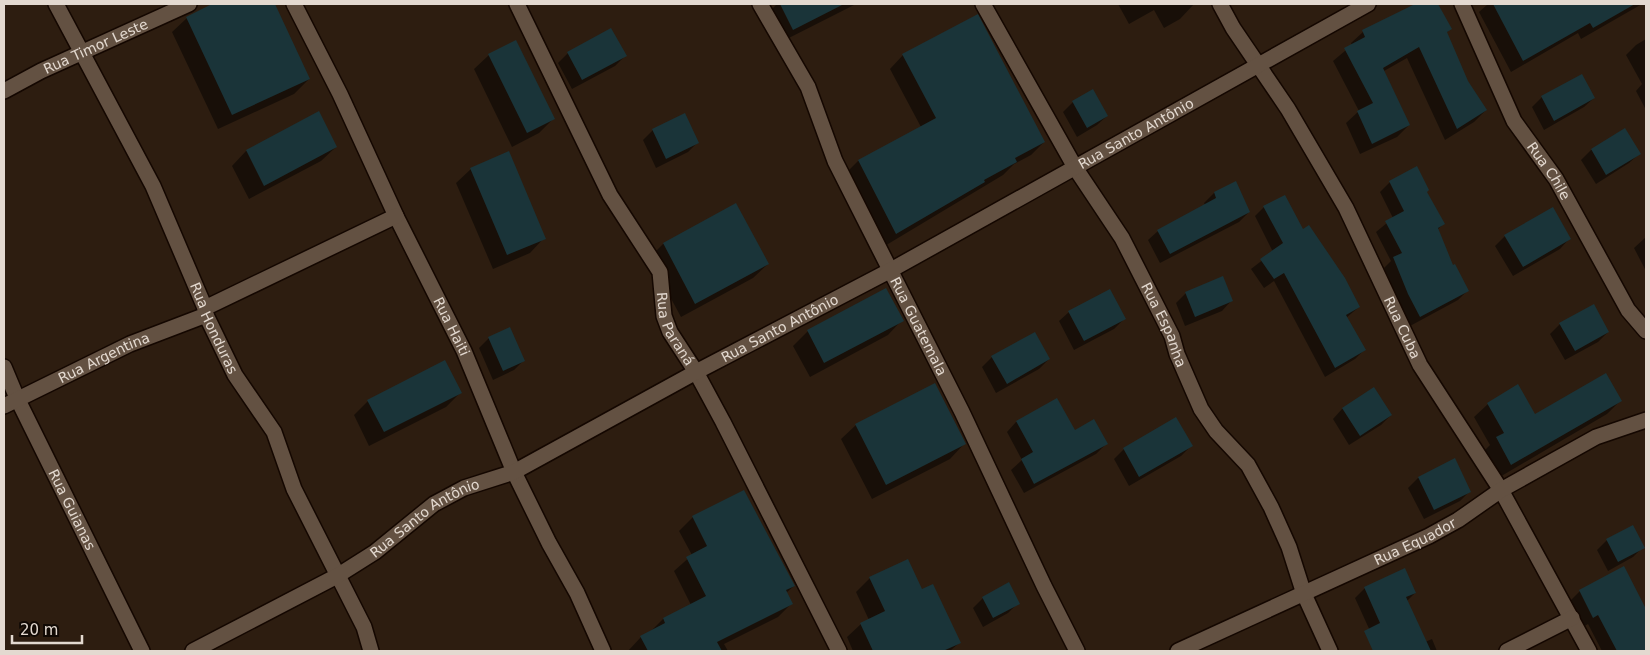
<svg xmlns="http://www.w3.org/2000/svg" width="1650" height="655" viewBox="0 0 1650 655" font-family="'DejaVu Sans',sans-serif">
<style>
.shadow{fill:#0007}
.building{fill:#1a3439}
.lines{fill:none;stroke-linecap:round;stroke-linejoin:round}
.minor-casing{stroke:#140700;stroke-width:18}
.minor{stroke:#635142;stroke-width:15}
.labels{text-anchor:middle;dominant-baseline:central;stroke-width:4;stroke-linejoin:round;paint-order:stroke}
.street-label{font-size:14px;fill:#e3d9d0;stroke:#100904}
</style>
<rect width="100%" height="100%" fill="#2d1d10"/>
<path class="shadow" d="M215,4H273L309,79L294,94L218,129L172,32L187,18Z
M777,4H856L779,43L765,16Z
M1118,4H1194L1180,19L1164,28L1154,10L1129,24Z
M1416,4H1436L1450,29L1446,33L1467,81L1486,110L1474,122L1445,140L1407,58L1384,71L1409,125L1397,137L1360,154L1346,123L1359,111L1333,61L1352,45L1351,43L1363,32Z
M1488,4H1559L1561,7L1567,4H1642L1581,39L1578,33L1511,72L1479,12Z
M611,29L625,56L615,66L572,89L558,63L568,53Z
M1646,39V110L1636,91L1642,84L1626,55L1636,45Z
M489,55L553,119L539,133L512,147L474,69Z
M903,55L1044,142L1031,155L1014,164L1003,175L883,247L845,174L858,161L921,127L890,69Z
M1542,97L1594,98L1584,107L1544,130L1532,107Z
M1073,102L1107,116L1097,125L1077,137L1063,112Z
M318,113L336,147L321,161L249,199L232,166L246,151Z
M1625,129L1639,154L1629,163L1596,184L1581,160L1591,150Z
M653,130L698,142L688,152L656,168L643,140Z
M1417,168L1426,192L1443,224L1437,230L1452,267L1467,291L1458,300L1410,326L1384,268L1391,261L1376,232L1393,218L1380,192L1390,182Z
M471,169L544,238L530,253L493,269L456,183Z
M1235,183L1249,212L1239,222L1160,263L1148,240L1158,231L1205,205L1204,203L1214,193Z
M736,204L768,264L753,278L681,317L649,258L663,244Z
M1264,207L1302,231L1359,307L1346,318L1364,350L1355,359L1325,377L1274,281L1264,288L1251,269L1273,252L1255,216Z
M1505,236L1569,239L1560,249L1513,276L1495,246Z
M1646,237V271L1634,248Z
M1186,293L1231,301L1222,311L1185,326L1176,303Z
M1069,312L1124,319L1114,329L1074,350L1059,321Z
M902,320L888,335L810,377L793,346L808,331Z
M1560,324L1608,332L1598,342L1565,360L1550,334Z
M489,338L524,360L514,370L493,380L479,348Z
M992,357L1049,359L1039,369L996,393L982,367Z
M1374,389L1391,415L1381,425L1349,445L1333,419L1342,409Z
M460,393L446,407L369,446L354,415L368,401Z
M1056,400L1074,432L1106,444L1096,454L1024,493L1011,470L1022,460L1007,432L1016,422Z
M1620,401L1607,414L1498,478L1483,452L1490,445L1474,417L1488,404L1535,416Z
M1176,419L1191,446L1181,456L1129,486L1114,459L1124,449Z
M856,425L964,444L950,459L872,499L841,439Z
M1454,460L1470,491L1460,501L1424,519L1408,488L1418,478Z
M744,491L794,586L786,593L791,604L778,617L724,644L728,651H628L641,637L650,632L663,619L691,605L674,571L692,555L679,531L693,517Z
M1607,540L1643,547L1633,557L1608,571L1597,550Z
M1623,568L1646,612V651H1602L1588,624L1583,627L1570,601L1580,591Z
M870,578L922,590L959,643L950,651H853L847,637L861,624L869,620L856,592Z
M1365,588L1415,593L1407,601L1425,642L1432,639L1437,651H1376L1368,636L1371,633L1355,598Z
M983,598L1018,603L1008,613L983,627L973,608Z"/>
<path class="building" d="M212,4H275L310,79L232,115L186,17Z
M780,4H844L793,30Z
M1415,4H1438L1452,29L1447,32L1468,81L1487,110L1457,129L1419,47L1383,68L1410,125L1372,144L1357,111L1373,103L1344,48L1365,37L1362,30Z
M1493,4H1635L1593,28L1590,23L1523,61Z
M978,14L1045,142L1015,158L1017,162L984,180L985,182L896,234L858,160L936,118L902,54Z
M611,28L627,56L582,80L567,52Z
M516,40L555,119L527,133L488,54Z
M1582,74L1595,98L1554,121L1541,96Z
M1093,89L1108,116L1087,128L1072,101Z
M319,111L337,147L264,186L246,150Z
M685,113L699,143L666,159L652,129Z
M1625,128L1641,154L1606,175L1591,149Z
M509,151L546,239L507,255L470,168Z
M1417,166L1429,190L1427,192L1445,224L1438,228L1453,265L1455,264L1469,291L1420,317L1408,294L1393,257L1402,253L1385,221L1404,211L1389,181Z
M1236,181L1250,212L1170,254L1157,230L1216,198L1214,192Z
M1285,195L1303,229L1309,225L1345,278L1360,307L1346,315L1366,350L1335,368L1284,273L1274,279L1260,259L1283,243L1263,206Z
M736,203L769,264L695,304L663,243Z
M1553,207L1571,239L1523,267L1504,235Z
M1223,276L1233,301L1195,317L1185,292Z
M886,288L904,321L824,363L807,330Z
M1110,289L1126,319L1084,341L1068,311Z
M1594,304L1609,332L1575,351L1559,323Z
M510,327L525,361L503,371L488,337Z
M1035,332L1050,359L1007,384L991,356Z
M445,360L462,393L384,432L367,400Z
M1606,373L1622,401L1511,465L1496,437L1504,433L1487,403L1518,384L1535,414Z
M935,383L966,444L886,485L855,424Z
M1374,387L1392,415L1360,436L1342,408Z
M1057,398L1075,430L1094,419L1108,444L1034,484L1021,459L1033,452L1016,421Z
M1176,417L1193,446L1139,477L1123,448Z
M1455,458L1471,492L1434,510L1418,477Z
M744,490L795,586L786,590L793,604L717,642L722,651H648L640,636L665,623L663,618L706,596L686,557L707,546L692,516Z
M1633,525L1645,548L1618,562L1606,539Z
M908,559L922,589L933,584L961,643L943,651H873L860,623L885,611L869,577Z
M1624,566L1646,609V651H1617L1598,615L1593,618L1579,590Z
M1405,568L1416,593L1406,597L1431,651H1373L1364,631L1380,623L1364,587Z
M1009,582L1020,604L993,618L982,597Z"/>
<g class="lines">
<g class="minor-casing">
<g id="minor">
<path id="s1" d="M56,4L153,186L205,308L206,315L235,375L274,432L294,489L364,627L371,651"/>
<path id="s2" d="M294,4L340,94L396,216L464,351L514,472L549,543L577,593L603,651"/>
<path id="s3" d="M517,4L610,195L660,272L664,316L670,332L696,372L723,422L839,651"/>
<path id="s4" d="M760,4L808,87L835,161L962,412L1044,586L1077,651"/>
<path id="s5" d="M983,4L1076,169L1122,238L1172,336L1177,354L1201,409L1216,431L1248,465L1271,507L1289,547L1304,594L1330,651"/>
<path id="s6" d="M1220,4L1233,28L1288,109L1346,208L1420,365L1501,490L1589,651"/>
<path id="s7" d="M1462,4L1514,121L1556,179L1628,310L1646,331"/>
<path id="s8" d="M4,91L41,71L189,4"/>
<path d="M205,308L396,216"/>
<path id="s9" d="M4,367L17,398L142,651"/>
<path id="s10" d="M4,406L130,344L206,315"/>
<path id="s11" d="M193,651L337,576L375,552L434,504L464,488L514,472L696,372L891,270L1368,4"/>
<path id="s12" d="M1178,651L1429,536L1458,520L1501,490L1596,437L1646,420"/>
<path d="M1507,651L1572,618"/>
</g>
</g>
<use href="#minor" class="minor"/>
</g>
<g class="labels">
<g class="street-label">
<text stroke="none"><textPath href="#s8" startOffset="102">Rua Timor Leste</textPath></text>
<text stroke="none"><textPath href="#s11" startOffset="1078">Rua Santo Antônio</textPath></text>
<text stroke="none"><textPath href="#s7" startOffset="189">Rua Chile</textPath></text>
<text stroke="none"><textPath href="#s5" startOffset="369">Rua Espanha</textPath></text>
<text stroke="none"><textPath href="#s2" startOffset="359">Rua Haiti</textPath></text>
<text stroke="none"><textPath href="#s3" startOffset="364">Rua Paraná</textPath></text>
<text stroke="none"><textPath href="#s4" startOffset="360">Rua Guatemala</textPath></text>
<text stroke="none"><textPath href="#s1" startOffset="361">Rua Honduras</textPath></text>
<text stroke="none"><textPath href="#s6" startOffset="372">Rua Cuba</textPath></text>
<text stroke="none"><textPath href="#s11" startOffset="672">Rua Santo Antônio</textPath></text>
<text stroke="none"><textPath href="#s10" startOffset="111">Rua Argentina</textPath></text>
<text stroke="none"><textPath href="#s9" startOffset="158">Rua Guianas</textPath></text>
<text stroke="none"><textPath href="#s11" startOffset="268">Rua Santo Antônio</textPath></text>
<text stroke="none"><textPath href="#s12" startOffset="261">Rua Equador</textPath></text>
</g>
</g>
<rect width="1650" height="655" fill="none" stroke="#e3d9d0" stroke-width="10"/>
<path d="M12 635v8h70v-8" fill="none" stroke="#e3d9d0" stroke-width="2.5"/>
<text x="20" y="635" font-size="15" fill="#e3d9d0" stroke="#100904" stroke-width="4" paint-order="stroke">20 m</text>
</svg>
